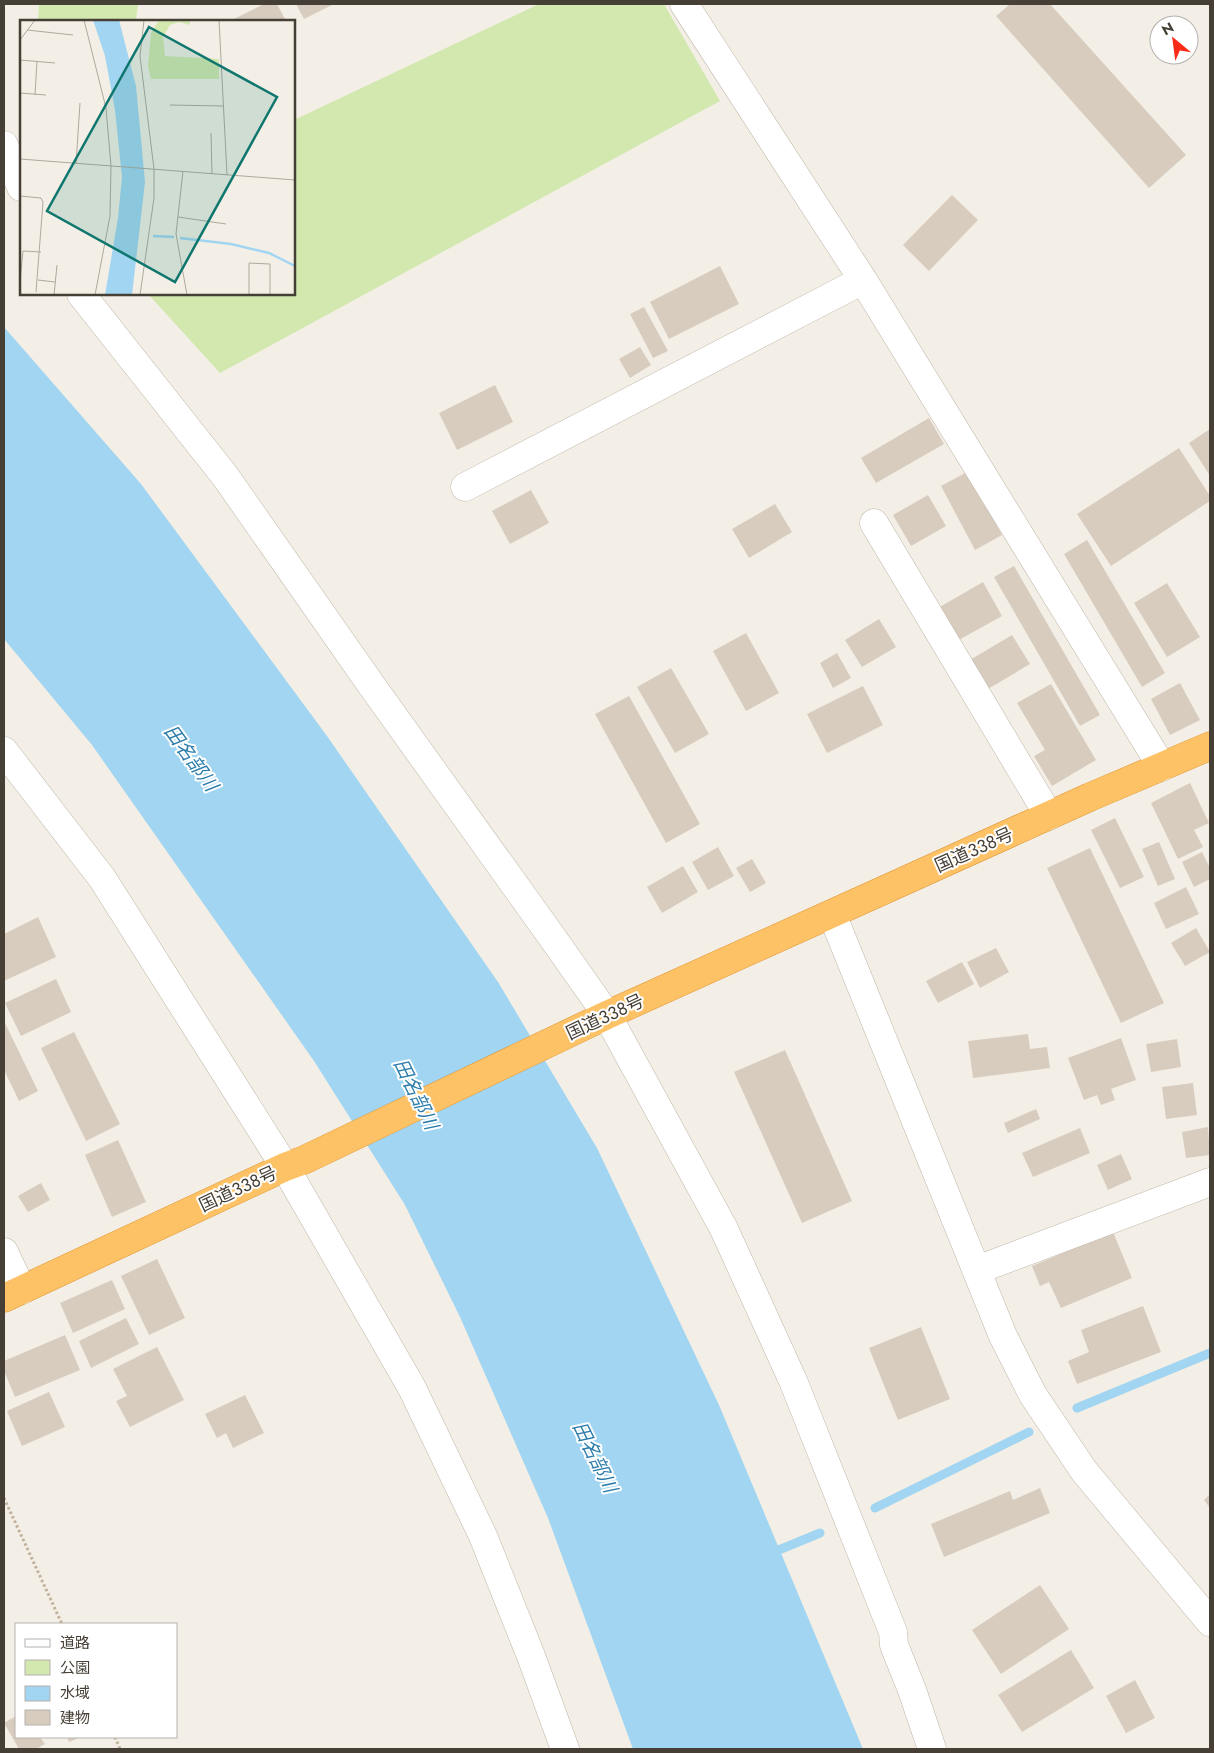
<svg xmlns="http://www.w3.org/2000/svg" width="1214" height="1753" viewBox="0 0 1214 1753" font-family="Jost,'Noto Sans JP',sans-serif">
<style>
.green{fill:#d2e8af}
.water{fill:#a2d5f1}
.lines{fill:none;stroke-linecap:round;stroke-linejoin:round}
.stream{stroke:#a2d5f1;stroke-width:9}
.building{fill:#d8ccbf}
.minor-casing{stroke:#bfb6a9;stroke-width:29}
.highway-casing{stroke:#de9636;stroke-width:29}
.path{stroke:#c1b19a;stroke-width:3;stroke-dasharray:2.5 2.5;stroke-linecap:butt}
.minor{stroke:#fff;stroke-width:28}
.highway{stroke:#fec266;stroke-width:28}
.labels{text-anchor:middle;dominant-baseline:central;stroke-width:4;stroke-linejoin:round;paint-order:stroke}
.street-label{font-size:18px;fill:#463f35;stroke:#fff}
.water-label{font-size:19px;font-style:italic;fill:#2d7dab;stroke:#fff}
.inset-river{fill:none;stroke:#a2d5f1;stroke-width:2.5}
.inset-road{fill:none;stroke:#aea99f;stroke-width:1}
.view{fill:#0f766e;fill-opacity:0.15;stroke:#0f766e;stroke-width:2.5}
.inset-edge{fill:none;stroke:#463f35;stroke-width:2.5}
</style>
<rect width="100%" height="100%" fill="#f3efe6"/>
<path class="green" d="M39,4H138L136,19L138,21H38Z
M539,4H664L720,101L220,373L148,294H294V120Z"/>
<path class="water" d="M4,327L141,484L327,736L498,982L597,1148L719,1405L863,1749H633L548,1518L460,1317L405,1205L314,1061L92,745L4,639Z"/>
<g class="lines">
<path class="stream" d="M1077,1408L1210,1353
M875,1508L1029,1432
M769,1554L820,1533"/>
</g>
<path class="building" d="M264,4H277L286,21H230Z
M296,4H334L304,19Z
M1010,4H1050L1186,155L1149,188L996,16Z
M952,195L978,220L929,271L903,245Z
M720,266L739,304L669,339L650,302Z
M644,307L668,351L653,358L630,314Z
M640,347L651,365L630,378L619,359Z
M495,385L513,422L457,450L439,413Z
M929,418L944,444L876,483L861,458Z
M1210,429V476L1189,443Z
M1179,448L1210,496V501L1111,566L1077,514Z
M967,472L1002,535L975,550L941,486Z
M531,490L549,523L510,544L492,511Z
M928,495L946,526L911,546L893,515Z
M775,504L792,532L749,558L732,529Z
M1087,540L1165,673L1142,687L1064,554Z
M1014,566L1100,715L1080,726L994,577Z
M983,582L1002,616L957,641L938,608Z
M1167,583L1200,637L1167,657L1134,603Z
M879,619L896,647L862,667L845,640Z
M746,633L779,693L746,711L713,651Z
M1012,635L1030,664L988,689L970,660Z
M837,653L851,678L833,688L820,663Z
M671,668L709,734L675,753L637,687Z
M1180,683L1200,720L1170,735L1151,699Z
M1051,684L1096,760L1052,786L1034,756L1045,750L1017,703Z
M863,686L883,725L827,753L807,714Z
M629,696L700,824L666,843L595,714Z
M1190,783L1209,823L1194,830L1203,847L1178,859L1151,803Z
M1115,818L1144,877L1120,888L1091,830Z
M1159,842L1175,879L1158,886L1142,849Z
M718,847L734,876L708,890L692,862Z
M1090,848L1164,1003L1121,1023L1047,868Z
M1202,852L1210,868V879L1194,887L1182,862Z
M752,859L766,883L750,892L736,868Z
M683,866L698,892L662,913L647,887Z
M1186,887L1199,914L1166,929L1154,903Z
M38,917L56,957L4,981V934Z
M1196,928L1210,952L1185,966L1171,943Z
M996,948L1009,972L980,988L967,962Z
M962,962L974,984L938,1003L926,981Z
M56,979L71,1012L21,1036L5,1003Z
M4,1021L38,1091L19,1101L4,1070Z
M74,1032L120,1124L86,1141L41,1048Z
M1028,1034L1030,1049L1047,1047L1050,1068L973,1078L968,1041Z
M1121,1038L1136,1080L1111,1089L1115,1100L1101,1105L1097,1095L1084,1100L1068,1058Z
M1177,1039L1181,1067L1151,1072L1146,1044Z
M785,1050L852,1201L802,1223L734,1072Z
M1193,1083L1197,1115L1166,1119L1162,1087Z
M1036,1109L1040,1119L1008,1133L1004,1123Z
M1208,1127L1210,1155L1186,1158L1182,1132Z
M1080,1128L1090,1153L1033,1177L1022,1153Z
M118,1140L146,1202L112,1217L85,1155Z
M1121,1154L1132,1179L1108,1190L1097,1165Z
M41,1183L50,1200L28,1212L18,1196Z
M1113,1232L1132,1278L1061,1308L1049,1282L1040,1286L1032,1266Z
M157,1259L185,1318L149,1335L121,1276Z
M112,1280L125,1309L73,1333L60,1303Z
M1143,1306L1161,1352L1077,1384L1068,1361L1089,1352L1081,1330Z
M126,1318L139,1344L91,1368L79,1341Z
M921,1327L950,1399L898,1420L869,1348Z
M65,1335L80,1370L15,1397L4,1371V1361Z
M157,1347L184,1400L130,1427L116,1401L127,1396L113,1369Z
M49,1392L65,1427L22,1446L7,1411Z
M245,1395L264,1433L233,1448L226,1433L217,1438L205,1414Z
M1040,1488L1050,1513L944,1557L931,1524L1010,1491L1013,1500Z
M1210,1494V1508L1204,1500Z
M1040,1585L1069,1629L1001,1674L972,1630Z
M1071,1650L1094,1688L1022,1732L998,1695Z
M1135,1680L1155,1718L1126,1733L1106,1696Z
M16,1716V1737H40L45,1744L36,1749H19L4,1723Z
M67,1737H81L69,1742Z"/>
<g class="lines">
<g class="minor-casing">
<path id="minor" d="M684,4L863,280L1162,767
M4,145L21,187
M81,294L225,476L372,686L552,937L607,1015L724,1229L794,1383L893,1632L894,1645L912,1690L932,1749
M465,487L863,280
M874,523L1049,816
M4,751L102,878L285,1167L412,1388L483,1536L531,1656L565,1749
M832,914L1003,1336L1033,1395L1084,1471L1210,1622
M4,1252L22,1290
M977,1270L1210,1182"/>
</g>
<g class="highway-casing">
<path id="highway" d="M4,1298L285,1167L304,1160L607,1015L1090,797L1210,746"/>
</g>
<path class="path" d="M4,1498L62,1624
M115,1737L120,1749"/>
<use href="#minor" class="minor"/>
<use href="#highway" class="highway"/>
</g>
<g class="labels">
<g class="street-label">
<text transform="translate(974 850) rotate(-24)">国道338号</text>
<text transform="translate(605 1017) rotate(-25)">国道338号</text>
<text transform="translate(238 1189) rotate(-25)">国道338号</text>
</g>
<g class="water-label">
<text transform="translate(191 758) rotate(54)">田名部川</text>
<text transform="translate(416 1094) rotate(64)">田名部川</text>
<text transform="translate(595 1457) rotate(64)">田名部川</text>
</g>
</g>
<g transform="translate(20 20)">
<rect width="275" height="275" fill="#f3efe6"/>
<path d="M139,0H170V5L159,2L150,5L143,17L145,36L199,39V59H131L128,46L131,13Z" fill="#d2e8af"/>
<path d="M73,0H99L116,66L125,162L112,275H85L98,198L102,157L95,90L85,36Z" fill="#a2d5f1"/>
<path class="inset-river" d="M133,216L154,217M160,218L211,224L249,233L275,246"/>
<path class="inset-road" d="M64,0L86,88L91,146L90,196L75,275M199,0L207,155M7,10L53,15M0,20L15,0M0,40L35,43M0,73L26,75M15,75L17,41M150,85L204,86M191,113L192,154M0,139L275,160M56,144L60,83M163,151L156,214L167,275M0,176L21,178L23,182L16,272M158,197L206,204M18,260L35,262M0,261L3,231L21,232M34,275L37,245M120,275L134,178V149L120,36L124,0M229,275V243L250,244V275"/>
<path class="view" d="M129,7L257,77L155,262L27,191Z"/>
<rect width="275" height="275" class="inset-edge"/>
</g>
<rect width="1214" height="1753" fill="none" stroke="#463f35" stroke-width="10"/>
<rect x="15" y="1623" width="162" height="115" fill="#ffffff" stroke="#b5b2ae"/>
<rect x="25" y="1639" width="25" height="8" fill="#ffffff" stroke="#b5b2ae"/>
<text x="60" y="1648" font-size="15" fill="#463f35">道路</text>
<rect x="25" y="1660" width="25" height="15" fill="#d2e8af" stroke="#b5b2ae"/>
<text x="60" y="1673" font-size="15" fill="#463f35">公園</text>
<rect x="25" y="1686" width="25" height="15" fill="#a2d5f1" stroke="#b5b2ae"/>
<text x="60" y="1698" font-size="15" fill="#463f35">水域</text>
<rect x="25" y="1710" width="25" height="15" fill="#d8ccbf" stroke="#b5b2ae"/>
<text x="60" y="1723" font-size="15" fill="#463f35">建物</text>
<g transform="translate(1174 40) rotate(331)"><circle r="24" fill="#ffffff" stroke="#b5b2ae"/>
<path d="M0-4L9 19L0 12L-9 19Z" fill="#fb2a16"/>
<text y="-8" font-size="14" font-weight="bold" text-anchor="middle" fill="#463f35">N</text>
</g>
</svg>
